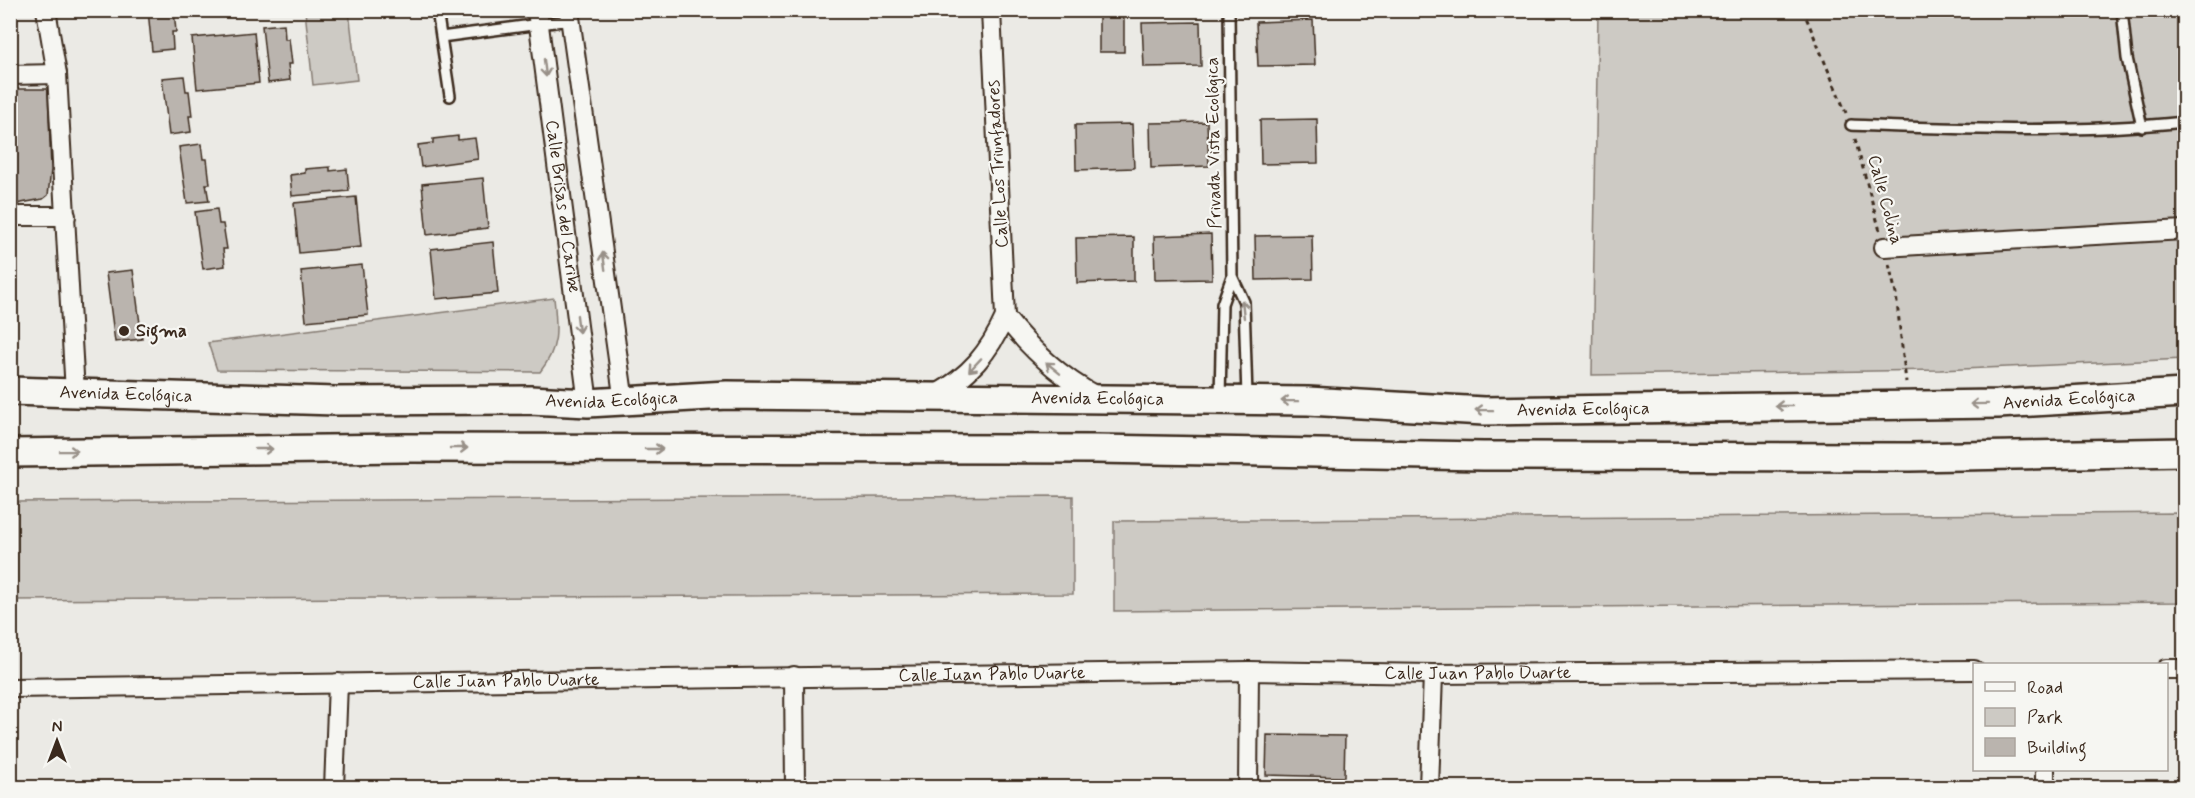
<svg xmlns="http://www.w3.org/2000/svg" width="2195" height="798" viewBox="0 0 2195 798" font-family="Mynerve,sans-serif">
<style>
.green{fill:#cdcac4;stroke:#847a71;stroke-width:1.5}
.building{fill:#bab4ae;stroke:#3b2a1e;stroke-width:1.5}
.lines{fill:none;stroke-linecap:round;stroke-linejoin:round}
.service-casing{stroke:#3b2a1e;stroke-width:14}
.minor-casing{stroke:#3b2a1e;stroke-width:22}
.primary-casing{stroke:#3b2a1e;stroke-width:32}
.path{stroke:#3b2a1e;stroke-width:3;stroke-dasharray:4.5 4.5;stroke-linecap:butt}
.service{stroke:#f6f6f2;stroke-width:9}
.minor{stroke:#f6f6f2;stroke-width:18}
.primary{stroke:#f6f6f2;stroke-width:27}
.oneway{stroke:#989088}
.poi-dot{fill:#3b2a1e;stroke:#f6f6f2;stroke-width:2}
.labels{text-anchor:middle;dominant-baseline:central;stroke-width:4.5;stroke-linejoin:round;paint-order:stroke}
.street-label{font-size:18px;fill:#3b2a1e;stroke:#f6f6f2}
.poi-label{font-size:18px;font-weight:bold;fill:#3b2a1e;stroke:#f6f6f2;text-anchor:start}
</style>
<rect width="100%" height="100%" fill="#ebeae5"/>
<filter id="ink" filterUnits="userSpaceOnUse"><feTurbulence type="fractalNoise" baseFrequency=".0167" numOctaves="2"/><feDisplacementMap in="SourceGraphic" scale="12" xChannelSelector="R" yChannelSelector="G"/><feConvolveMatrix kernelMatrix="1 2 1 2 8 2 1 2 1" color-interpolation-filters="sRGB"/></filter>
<g filter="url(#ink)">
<path class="green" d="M305,11H349L357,80L313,85Z
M1598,11H2184V359L1940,370L1592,375Z
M554,298C557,328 560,347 540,372L217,370L208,343Z
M1073,496V594L11,600V502Z
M2184,513V602L1114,611V521Z"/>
<path class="building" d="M148,10H174L176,32H172L173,49L152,51Z
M1099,10H1124V52H1099Z
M1313,20L1315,65L1258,66L1256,22Z
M1200,22L1201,66L1144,67L1142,23Z
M284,24L285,39H289L292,64H288L290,80L268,83L262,26Z
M254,32L259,83L197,89L192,38Z
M184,76L186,91H189L192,116H189L191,132L169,135L162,78Z
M10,89H48L51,170L48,195L43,199L10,205Z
M1317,119L1318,163L1261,164L1260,120Z
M1207,122L1209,166L1151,168L1150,123Z
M1132,124L1134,168L1076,170L1075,125Z
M458,136V140L475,138L478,159L421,167L418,145L433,143V139Z
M201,144L203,159H207L210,184H206L209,201L187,203L179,147Z
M330,167V171L347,169L349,191L292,196L290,175L305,173V169Z
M483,178L488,228L427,235L422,184Z
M356,197L361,247L299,253L294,203Z
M217,209L219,224H223L227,249H223L225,266L203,269L195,212Z
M1211,234L1212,279L1155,280L1154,236Z
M1312,235L1313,279L1256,280L1255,236Z
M1134,237V281L1077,283L1076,238Z
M493,242L498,293L436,299L431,249Z
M362,265L368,315L306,321L301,271Z
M133,270L142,339L115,342L106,273Z
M1267,735L1345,736L1344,777L1266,775Z"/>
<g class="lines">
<g class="service-casing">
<path id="service" d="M437,10L450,96
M2122,10L2127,58L2142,127
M437,14L458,10
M441,37L570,20
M1851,125C1962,129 2073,134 2184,122
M1232,276L1244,302L1247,397
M1220,399L1222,304L1232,276L1229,10"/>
</g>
<g class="minor-casing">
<g id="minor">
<path d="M46,10L57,74L75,393"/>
<path id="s1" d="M537,10L588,403"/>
<path d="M569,10L624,402"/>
<path d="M10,75L57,74"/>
<path d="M10,216H66"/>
<path d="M1884,247L2184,230"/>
<path d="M1005,317C1031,350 1059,376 1096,396"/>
<path d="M935,395C969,376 989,353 1005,317L991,10"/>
<path d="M2166,669H2184"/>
<path d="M794,676L795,788"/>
<path id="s2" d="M10,688L1249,671L1433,674L1974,670"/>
<path d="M334,788L338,683"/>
<path d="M1248,788L1249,671"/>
<path d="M1429,788L1433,674"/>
<path d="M2045,788V770"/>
</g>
</g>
<g class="primary-casing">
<g id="primary">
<path id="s3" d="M10,391L335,401L530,400L588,403L727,395L1308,401L1484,411L1998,404L2184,393"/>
<path d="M10,453L405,448L1096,449L1483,456L1910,457L2184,452"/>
</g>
</g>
<path class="path" d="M1803,10L1846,113
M1855,139L1880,231
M1889,264L1896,294L1906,382"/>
<use href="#service" class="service"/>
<use href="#minor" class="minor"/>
<use href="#primary" class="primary"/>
</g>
<defs><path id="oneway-shaft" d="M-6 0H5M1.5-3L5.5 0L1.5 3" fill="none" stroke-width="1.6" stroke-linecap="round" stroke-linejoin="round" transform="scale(1.5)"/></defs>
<g class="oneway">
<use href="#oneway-shaft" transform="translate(545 68) rotate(83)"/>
<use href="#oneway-shaft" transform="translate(604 261) rotate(-98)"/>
<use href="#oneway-shaft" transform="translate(1243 309) rotate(-96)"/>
<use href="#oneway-shaft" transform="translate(578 324) rotate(83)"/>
<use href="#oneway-shaft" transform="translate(975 365) rotate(133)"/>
<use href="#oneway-shaft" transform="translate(1053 368) rotate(-141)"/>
<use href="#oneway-shaft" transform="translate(1290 401) rotate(-179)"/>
<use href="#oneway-shaft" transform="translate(1979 404) rotate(179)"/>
<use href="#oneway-shaft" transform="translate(1784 406) rotate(180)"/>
<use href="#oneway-shaft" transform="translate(1484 410) rotate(-179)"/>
<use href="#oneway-shaft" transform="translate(459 448)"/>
<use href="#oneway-shaft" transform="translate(264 449)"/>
<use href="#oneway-shaft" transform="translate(654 449)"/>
<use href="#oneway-shaft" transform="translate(69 451) rotate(-1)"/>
</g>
</g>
<circle class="poi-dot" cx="124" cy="331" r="6"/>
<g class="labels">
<g class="street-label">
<text transform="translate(1214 143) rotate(-91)">Privada Vista Ecológica</text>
<text transform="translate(998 164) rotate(-93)">Calle Los Triunfadores</text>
<text transform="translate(1885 200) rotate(75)">Calle Colina</text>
<text stroke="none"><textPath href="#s1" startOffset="198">Calle Brisas del Caribe</textPath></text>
<text stroke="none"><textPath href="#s3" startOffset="116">Avenida Ecológica</textPath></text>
<text stroke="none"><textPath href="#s3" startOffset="602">Avenida Ecológica</textPath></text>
<text stroke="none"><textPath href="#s3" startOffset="1088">Avenida Ecológica</textPath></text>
<text stroke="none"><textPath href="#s3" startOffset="2060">Avenida Ecológica</textPath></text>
<text stroke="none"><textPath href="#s3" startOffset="1574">Avenida Ecológica</textPath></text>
<text stroke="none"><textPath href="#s2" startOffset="1468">Calle Juan Pablo Duarte</textPath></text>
<text stroke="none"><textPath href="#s2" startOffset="982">Calle Juan Pablo Duarte</textPath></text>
<text stroke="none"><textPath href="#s2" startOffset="496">Calle Juan Pablo Duarte</textPath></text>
</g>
<g class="poi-label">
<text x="136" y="331">Sigma</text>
</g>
</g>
<rect width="2195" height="798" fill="none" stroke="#f6f6f2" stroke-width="36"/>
<rect x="18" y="18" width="2159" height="762" fill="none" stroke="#3b2a1e" stroke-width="2" filter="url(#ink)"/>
<rect x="1973" y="663" width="195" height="108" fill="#f6f6f2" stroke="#aba49d" stroke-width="1.5"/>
<rect x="1985" y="682" width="30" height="9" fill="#f6f6f2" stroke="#aba49d" stroke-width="1.5"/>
<text x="2027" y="693" font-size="18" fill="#3b2a1e">Road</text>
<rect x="1985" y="708" width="30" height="18" fill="#cdcac4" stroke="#aba49d" stroke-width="1.5"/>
<text x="2027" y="723" font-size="18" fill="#3b2a1e">Park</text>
<rect x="1985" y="738" width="30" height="18" fill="#bab4ae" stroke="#aba49d" stroke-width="1.5"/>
<text x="2027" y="753" font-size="18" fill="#3b2a1e">Building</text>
<g transform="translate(57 741)" stroke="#f6f6f2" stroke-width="4.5" paint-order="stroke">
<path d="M0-4.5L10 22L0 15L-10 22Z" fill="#3b2a1e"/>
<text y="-9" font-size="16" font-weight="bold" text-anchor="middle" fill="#3b2a1e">N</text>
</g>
</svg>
